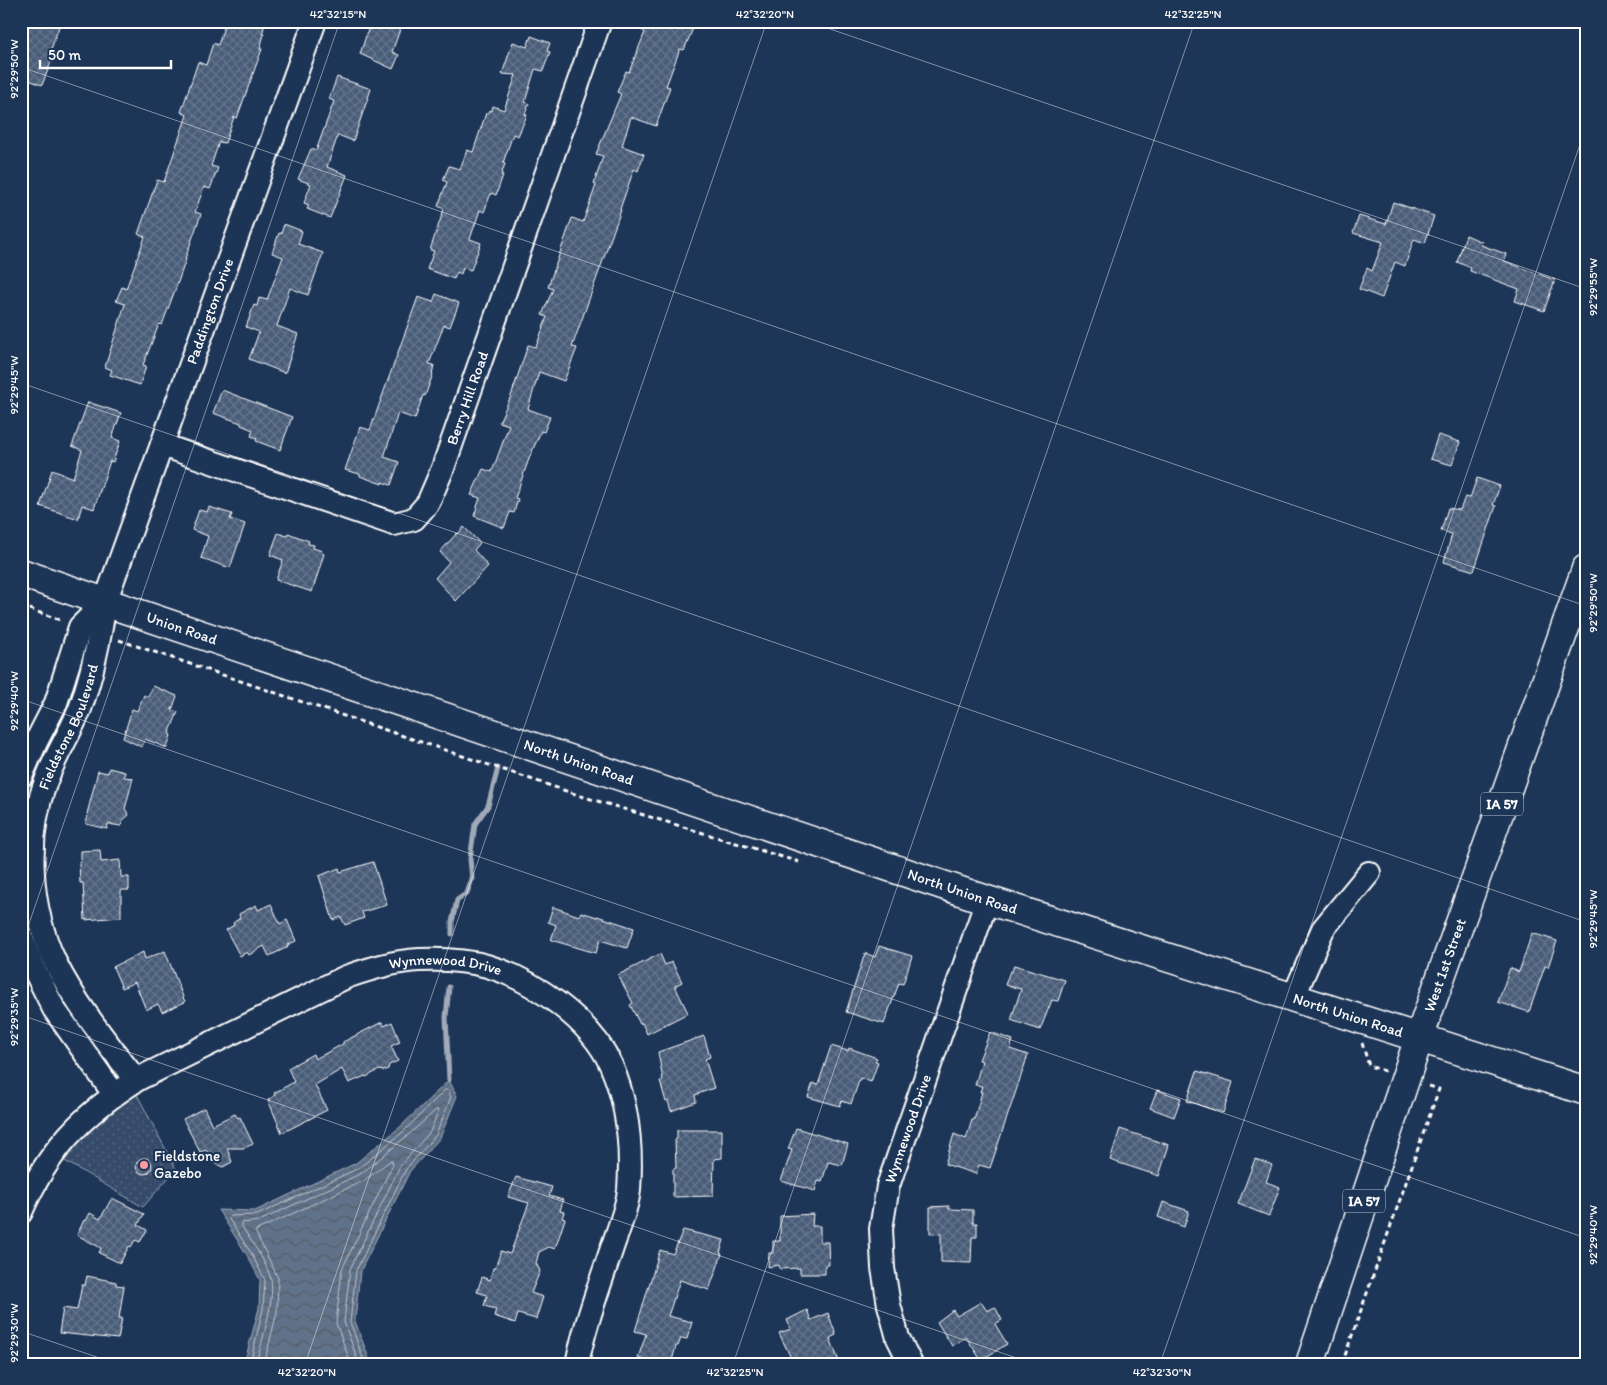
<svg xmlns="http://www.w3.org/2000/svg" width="1607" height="1385" viewBox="0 0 1607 1385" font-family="Itim,sans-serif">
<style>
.park{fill:url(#park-dots);stroke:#9aa5b4}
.water{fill:url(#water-waves);stroke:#a0aab8}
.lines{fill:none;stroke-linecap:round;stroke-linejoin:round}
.shore{stroke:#c0c7d0;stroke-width:1}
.stream{stroke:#a0aab8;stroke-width:5}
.building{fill:url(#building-cross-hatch);stroke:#fff}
.minor-casing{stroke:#fff;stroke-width:26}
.major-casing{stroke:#fff;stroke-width:31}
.path{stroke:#fff;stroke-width:3;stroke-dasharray:5 4;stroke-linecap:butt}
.minor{stroke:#1d3557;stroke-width:22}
.major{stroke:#1d3557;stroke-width:28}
.ticks{fill:none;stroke:#fff;stroke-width:1;stroke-opacity:0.45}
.poi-dot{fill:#ff9aa2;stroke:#1d3557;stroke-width:2}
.labels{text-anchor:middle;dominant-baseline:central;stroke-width:4.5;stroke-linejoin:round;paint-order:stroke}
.shield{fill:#1d3557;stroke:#bbc2cd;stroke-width:1}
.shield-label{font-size:14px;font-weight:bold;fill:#fff}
.street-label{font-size:15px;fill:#fff;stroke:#1d3557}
.poi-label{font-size:15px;fill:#fff;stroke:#1d3557;text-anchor:start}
.neatline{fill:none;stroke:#fff;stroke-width:2}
.ticks-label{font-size:12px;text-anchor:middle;fill:#fff}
</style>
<defs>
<pattern id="park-dots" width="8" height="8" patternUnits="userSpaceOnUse" patternTransform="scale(1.25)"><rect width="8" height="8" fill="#364b69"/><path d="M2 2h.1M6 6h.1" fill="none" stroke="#546680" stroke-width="1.8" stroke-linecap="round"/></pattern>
<pattern id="water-waves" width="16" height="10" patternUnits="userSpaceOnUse" patternTransform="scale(1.25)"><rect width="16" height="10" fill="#617289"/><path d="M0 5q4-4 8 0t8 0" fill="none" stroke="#555d67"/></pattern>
<pattern id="building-cross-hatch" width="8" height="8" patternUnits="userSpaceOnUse" patternTransform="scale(1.25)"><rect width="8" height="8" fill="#4a5d79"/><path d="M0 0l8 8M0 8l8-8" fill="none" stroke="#65758d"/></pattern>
</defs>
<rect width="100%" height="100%" fill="#1d3557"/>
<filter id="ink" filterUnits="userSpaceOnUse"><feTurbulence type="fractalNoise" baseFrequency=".02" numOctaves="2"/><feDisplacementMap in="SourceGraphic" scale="10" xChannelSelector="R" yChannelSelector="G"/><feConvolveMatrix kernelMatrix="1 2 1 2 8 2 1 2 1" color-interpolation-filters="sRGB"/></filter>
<g filter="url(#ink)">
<path class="park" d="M131,1083L176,1169L143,1207L53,1154Z"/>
<path class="water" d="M449,1080L457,1096L440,1138L410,1171L360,1272L355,1321L371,1364H244L259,1308L260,1280L247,1255L218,1210L255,1211L356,1163L400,1127Z"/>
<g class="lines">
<path class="shore" d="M250,1364L263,1309L265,1280L251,1253L229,1219L230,1216L257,1215L359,1168L404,1131L445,1090H448L451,1097L436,1135L406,1169L356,1271L350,1322L365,1364
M256,1364C261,1344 277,1294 270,1276C264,1258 251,1241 241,1225V1223L259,1221L362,1173L407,1136L437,1109L438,1112L430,1132L400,1166L350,1269L344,1322L359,1364
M264,1364L277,1312L278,1278L255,1231L365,1180L391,1160L393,1164L342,1269L336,1323L351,1364"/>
<path class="stream" d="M452,934V922L457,900L467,893L472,879L470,859L475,824L488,806L498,768
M449,1080L446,1017L449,987"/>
</g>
<path class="building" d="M25,21H61L49,55L53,57L42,85L21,77V32Z
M226,21H266L262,34H264L260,49H262L237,118L234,117L225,143L219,142L211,166L218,168L210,189L204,187L195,212L201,214L185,259H186L178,282L162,325L159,324L143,365L146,366L140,385L110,375L112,370L105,367L125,304L116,301L122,287L126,289L145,237L138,234L157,180L164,182L176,147L187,115L181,112L198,62L206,65L213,43L218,45Z
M371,21H403L392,52L399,55L393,69L360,54Z
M624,21H696L684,50L680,49L666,86L670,87L656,126L631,117L622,146L644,154L638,171L634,169L620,209L621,210L572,347L577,348L564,381L539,372L528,409L550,417L544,432L541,431L530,456L515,498L518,499L514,513L510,512L504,528L474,516L480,498L471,495L483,469L492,472L509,425L499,422L511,396L528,345L536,347L547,317L542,315L553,289L548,287L572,218L583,222L596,185L594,184L603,156L596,154L621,94L617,92L626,71L629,72L645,32Z
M531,36L550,43L547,51L550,52L543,71L535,69L525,102L529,104L525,114L527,115L518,136L513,134L503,163L505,164L501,175H503L496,195L491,193L484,212L480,210L470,239L481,243L471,270L463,268L461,274L457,272L454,279L427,269L434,251L430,250L444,209L438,206L447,182L443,180L449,166L460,169L467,150L473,152L486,113H489L490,110L492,111L493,106L504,110L516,75L502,74L513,42L527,47Z
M337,77L371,89L353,141L338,135L327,167L347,175L330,218L307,209L309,205L304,203L311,184L298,179L311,149L316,151L334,101L329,99Z
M1393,202L1434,216L1425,243L1414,239L1405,266L1395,262L1382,298L1359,289L1367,268L1372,271L1383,242L1353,233L1359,216L1386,224Z
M284,224L302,231L298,244L323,253L308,295L290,288L277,326L298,334L285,373L249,359L259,332L246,327L254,305L257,306L259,298L267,300L283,257L272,253L279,233L281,234Z
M1466,235L1482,242L1481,245L1506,254L1504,261L1555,280L1544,311L1515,301L1519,289L1470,271L1471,268L1457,262Z
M436,294L459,303L450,327L444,325L429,364L434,365L432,374H433L425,396L423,395L415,419L398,413L384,457L399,462L391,485L382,482V484L360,476V474L345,470L360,427L370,430L418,297L433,302Z
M222,390L292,417L280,450L256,441L257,438L251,436L253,430L241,425V423L213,413Z
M88,402L121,413L112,438L120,441L113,462L110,461L94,509L82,505L78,519L40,506L52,470L73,478L82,450L72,446Z
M1438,435L1460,442L1452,465L1430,459Z
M1477,478L1500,486L1493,505L1496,506L1474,571L1444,562L1452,534L1441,531L1448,508L1460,510L1465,497L1470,498Z
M209,507L232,514L230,519L245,524L230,568L201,558L208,536L192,530L199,510L207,512Z
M464,527L480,543L474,550L488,566L456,601L435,578L449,562L440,552L457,533L458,534Z
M278,533L287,536L288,533L309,541L308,544L314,545L313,548L322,551L321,553L324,554L312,592L276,580L283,560L270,555Z
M153,686L177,696L172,710L178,712L169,734L171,735L167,748L145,739L142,747L123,738L132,709L137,711L144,695L148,697Z
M109,768L125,772L124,777L133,778L125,809L129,815L123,820L121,826L108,824L107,829L86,824L88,814H87L98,771L108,773Z
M100,850L101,862L120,860L121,877H129V890H121V917L85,920L83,883H80L79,863L81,860V851Z
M373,862L387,905L362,912L364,918L345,925L341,917L333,920L319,876L339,868L340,872Z
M271,904L280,924L287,920L296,941L287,945L288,947L269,956L264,946L249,955L247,952L240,956L226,930L234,925L233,923L240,918L239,914L256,905L258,910Z
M553,907L579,916L581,912L597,917V916L634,928L627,948L600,940L596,953L551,940L556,925L548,922Z
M1532,933L1557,941L1548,967L1545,966L1529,1012L1498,1002L1510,968L1519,972Z
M879,946L912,956L903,984L899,983L884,1024L846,1012L865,953L875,957Z
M165,951L185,1002L162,1012L158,1004L146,1010L135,982L122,988L113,967L143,952L145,959Z
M660,954L665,965L672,962L682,982L675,986L688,1013L647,1034L642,1023L640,1024L630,1005L633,1003L618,975Z
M1014,965L1065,980L1058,1001L1052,1000L1040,1030L1011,1020L1021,989L1005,985L1010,971L1012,972Z
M382,1022L384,1026L392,1022L400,1042L391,1046L398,1061L389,1065L388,1069L383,1071L379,1070L366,1077L365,1076L349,1083L342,1069L315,1085L327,1110L282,1133L268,1100L275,1095L274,1093L294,1082L288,1068L313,1054L315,1059L343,1044V1042Z
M990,1032L1013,1040L1010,1049L1028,1055L990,1168L979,1165L976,1174L945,1164L954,1134L966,1139L972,1120H974L982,1092H980L982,1086L975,1085L982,1061L979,1060Z
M704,1036L710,1057L705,1059L714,1088L695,1095L696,1102L671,1111L668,1101L666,1102L660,1081L663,1080L658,1052Z
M831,1046L848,1051L849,1048L877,1058L875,1061L878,1062L871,1082L860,1078L851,1104L842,1101L840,1106L808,1097L813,1083L818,1085Z
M1197,1071L1233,1082L1223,1113L1187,1101Z
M1157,1090L1181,1098L1174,1117L1150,1108Z
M204,1108L212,1125L235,1114L238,1118L240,1117L253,1144L244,1148H227L232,1162L223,1167L216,1164L206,1150L200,1152L183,1119Z
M796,1128L848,1144L842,1165L828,1162L822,1182L818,1181L815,1191L781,1181L792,1150L788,1149Z
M1120,1129L1169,1145L1159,1176L1110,1160Z
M677,1130H722V1158L714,1159L713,1196L673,1197V1169L676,1168L675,1140L677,1139Z
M136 1166a8 8 0 1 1 16 0a8 8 0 1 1-16 0Z
M1255,1159L1272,1165L1266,1182L1280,1187L1269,1216L1238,1204Z
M516,1177L552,1187L549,1196L563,1200L560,1211L564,1212L562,1218L565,1219L555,1249L549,1247L539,1252L536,1263L540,1271L531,1293L543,1297L536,1319L518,1314L515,1323L494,1316L496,1309L484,1306L487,1295L477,1292L482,1277L490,1280L493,1268H495L501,1251L510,1254L529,1203L508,1197Z
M112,1198L144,1214L138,1225L147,1230L140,1242L135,1240L131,1247L129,1246L120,1263L99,1253L101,1248L77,1235L84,1220L86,1221L90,1213L100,1219Z
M1163,1202L1189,1211L1184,1227L1158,1217Z
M949,1206V1209L973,1210V1223H977V1237H972L971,1263L941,1262V1234L930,1233V1207Z
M813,1214L812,1226H820V1242H828L829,1265H825V1274H800V1268L780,1269L779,1265L768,1267L769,1253H773V1241H780V1216Z
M683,1230L724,1240L720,1253L722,1254L709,1290L680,1280L668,1316L692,1322L687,1339L681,1338L678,1346H676L671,1364H656L638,1358L646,1334L635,1331L660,1250L673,1254Z
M87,1276L116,1282V1285L124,1286L119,1318H122L118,1339L59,1333L63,1308L77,1310L82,1285H85Z
M981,1302L987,1311L995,1307L1002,1320L995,1324L1007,1344L981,1360L966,1337L952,1346L937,1322L953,1310L957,1316Z
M807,1310L811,1320L828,1313L836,1335L830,1338L840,1364H794L779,1333L791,1329L787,1320Z"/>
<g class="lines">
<g class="minor-casing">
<g id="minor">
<path id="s1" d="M162,445L394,524L414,519L428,503L443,468L600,21"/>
<path d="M21,776L36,742L56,703L80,627L105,602"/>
<path d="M21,936L33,967L54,1009L114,1094"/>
<path d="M1293,998L1323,929L1369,873"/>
<path id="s2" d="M136,1080C108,1044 75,1003 55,962C29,907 25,837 46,781C55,756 70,734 80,709C92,675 100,638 105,602L315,21"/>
<path id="s3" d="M21,1212C48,1150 82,1114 140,1078L346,977C369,969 394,961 419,960C442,959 465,960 487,966C532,979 591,1020 611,1065C628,1104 632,1148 629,1190C627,1209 618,1230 612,1248C599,1287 585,1324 577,1364"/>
<path id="s4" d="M911,1364L898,1338L889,1305L883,1268L881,1229L888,1186L987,900"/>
</g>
</g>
<g class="major-casing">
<g id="major">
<path id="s5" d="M21,573L122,608L987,900L1586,1091"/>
<path id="s6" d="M1310,1364L1419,1038L1586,569"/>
</g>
</g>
<path class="path" d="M21,606L63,621
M119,640L581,796L799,862
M1362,1043L1369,1066L1385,1071
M1342,1364L1439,1089L1426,1085"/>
<use href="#minor" class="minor"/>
<use href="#major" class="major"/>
</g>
</g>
<path class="ticks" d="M807,21L1586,289M21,67L1586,606M21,383L1586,922M21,699L1586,1238M21,947L340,21M21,1015L1034,1364M21,1331L117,1364M305,1364L767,21M733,1364L1195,21M1160,1364L1586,127"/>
<circle class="poi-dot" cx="144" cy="1165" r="5"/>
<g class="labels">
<g class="shield">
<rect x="1481" y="792.5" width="42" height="23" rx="4"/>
<rect x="1343" y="1189.5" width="42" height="23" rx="4"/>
</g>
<g class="shield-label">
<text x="1502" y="804">IA 57</text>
<text x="1364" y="1201">IA 57</text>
</g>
<g class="street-label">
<text stroke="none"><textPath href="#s2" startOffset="828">Paddington Drive</textPath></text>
<text stroke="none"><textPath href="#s1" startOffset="399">Berry Hill Road</textPath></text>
<text stroke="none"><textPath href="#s5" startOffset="170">Union Road</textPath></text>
<text stroke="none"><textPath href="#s2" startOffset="388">Fieldstone Boulevard</textPath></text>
<text stroke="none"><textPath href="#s5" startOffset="589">North Union Road</textPath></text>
<text stroke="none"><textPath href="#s5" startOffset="994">North Union Road</textPath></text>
<text stroke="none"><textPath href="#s6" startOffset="421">West 1st Street</textPath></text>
<text stroke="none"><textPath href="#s3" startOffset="514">Wynnewood Drive</textPath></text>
<text stroke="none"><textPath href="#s5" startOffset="1399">North Union Road</textPath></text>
<text stroke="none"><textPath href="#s4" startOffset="244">Wynnewood Drive</textPath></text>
</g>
<g class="poi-label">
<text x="154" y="1156">Fieldstone<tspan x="154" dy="17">Gazebo</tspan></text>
</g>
</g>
<rect width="1607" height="1385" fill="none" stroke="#1d3557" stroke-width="55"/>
<path d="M40 60v8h131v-8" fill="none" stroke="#ffffff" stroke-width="2.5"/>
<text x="48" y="60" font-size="15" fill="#ffffff" stroke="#1d3557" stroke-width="4" paint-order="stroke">50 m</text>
<rect x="28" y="28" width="1552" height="1330" class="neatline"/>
<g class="ticks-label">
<text x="338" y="18">42°32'15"N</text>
<text x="765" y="18">42°32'20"N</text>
<text x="1193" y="18">42°32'25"N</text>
<text transform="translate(14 69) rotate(-90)" y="4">92°29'50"W</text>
<text transform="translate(1593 287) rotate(-90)" y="4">92°29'55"W</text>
<text transform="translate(14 385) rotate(-90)" y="4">92°29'45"W</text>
<text transform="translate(1593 603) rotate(-90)" y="4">92°29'50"W</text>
<text transform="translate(14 701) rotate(-90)" y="4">92°29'40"W</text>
<text transform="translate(1593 919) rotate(-90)" y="4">92°29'45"W</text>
<text transform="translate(14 1017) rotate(-90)" y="4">92°29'35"W</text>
<text transform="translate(1593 1235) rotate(-90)" y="4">92°29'40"W</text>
<text transform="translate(14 1333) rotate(-90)" y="4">92°29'30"W</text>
<text x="307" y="1376">42°32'20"N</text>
<text x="735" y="1376">42°32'25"N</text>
<text x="1162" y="1376">42°32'30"N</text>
</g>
</svg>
